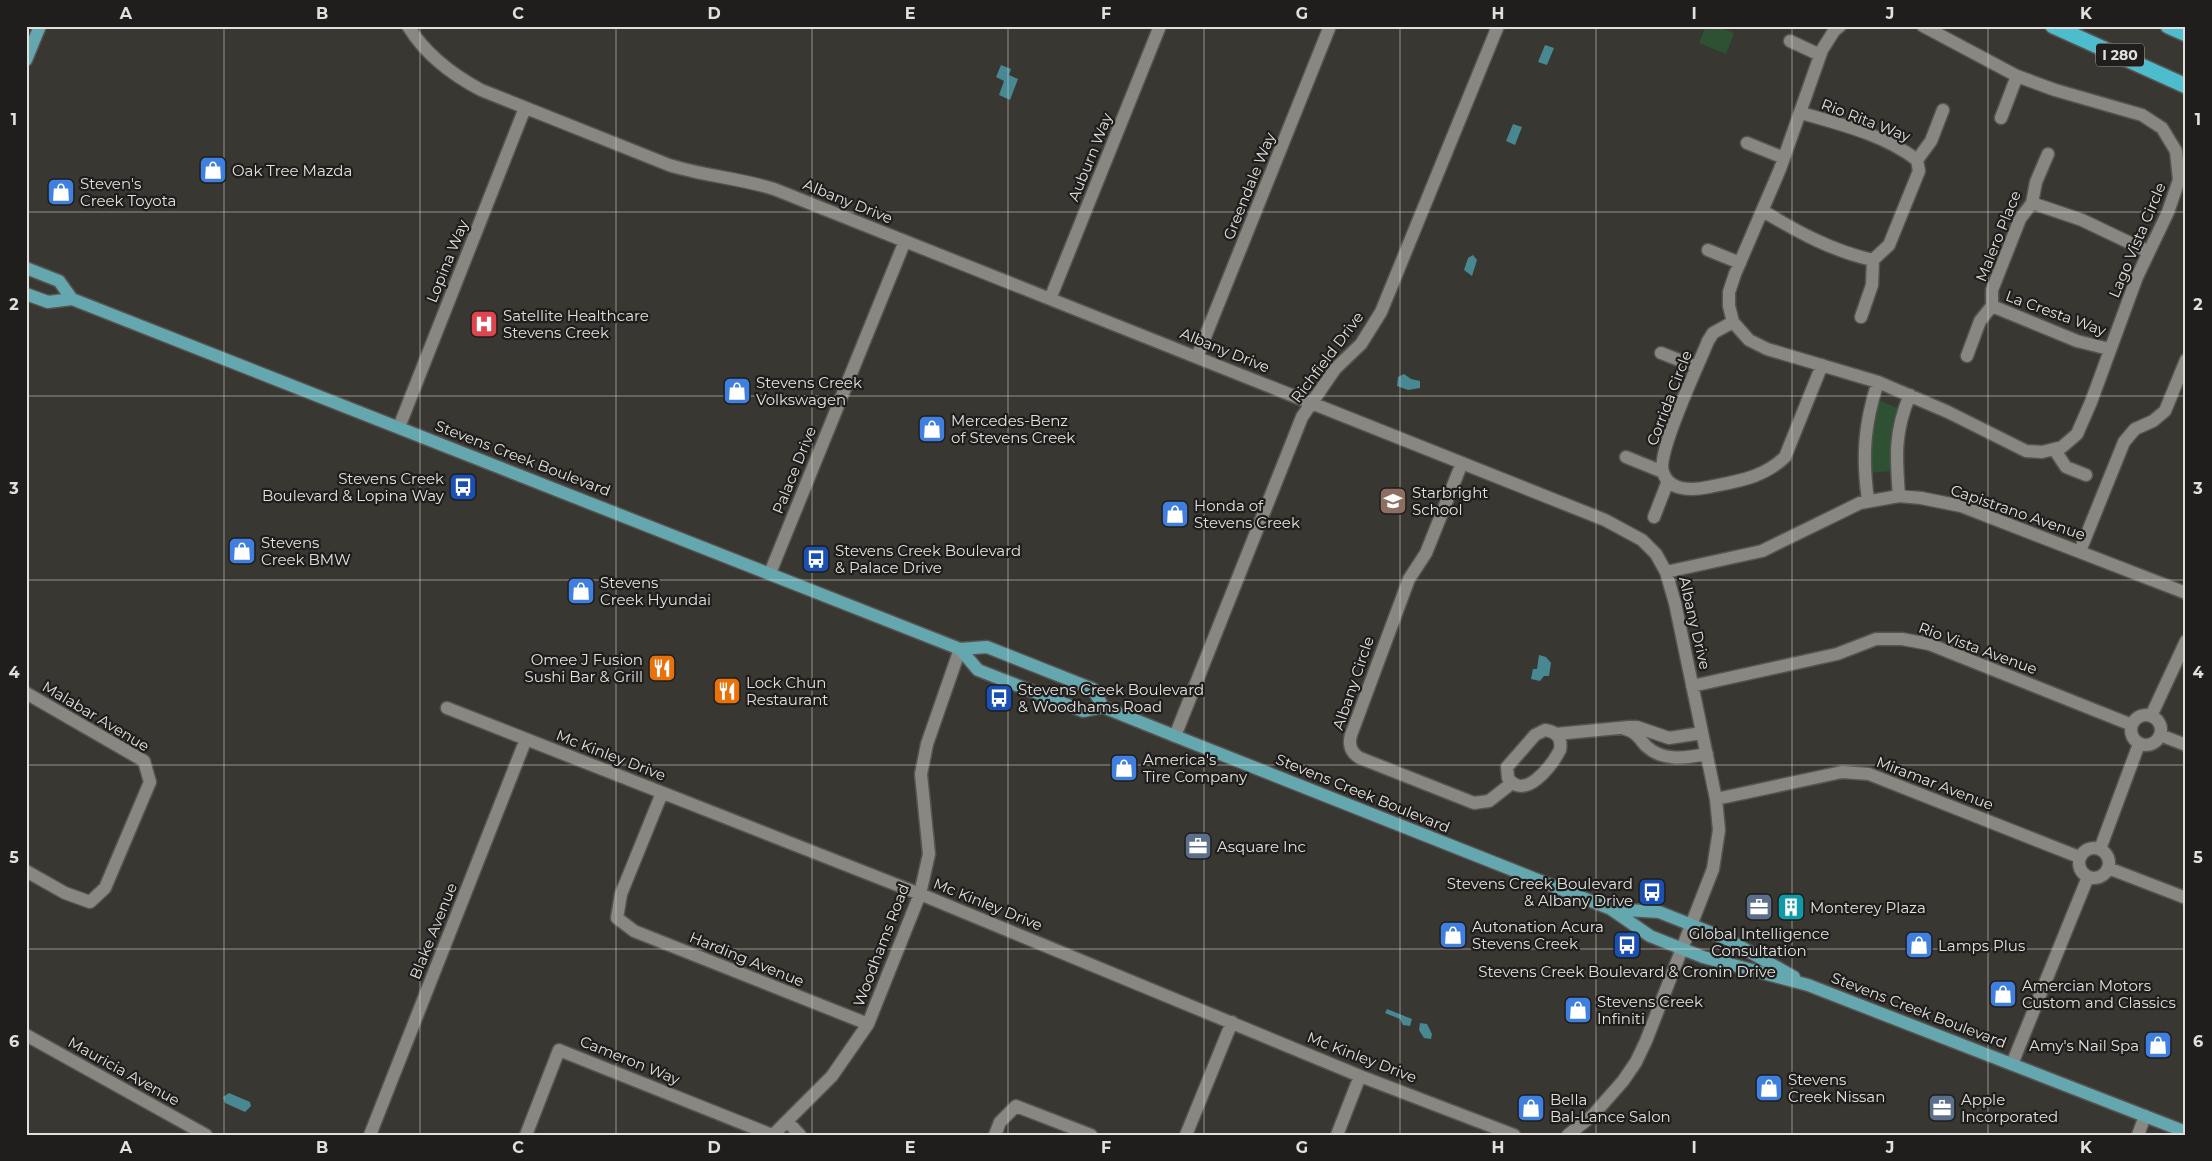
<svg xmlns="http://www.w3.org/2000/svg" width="2212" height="1161" viewBox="0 0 2212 1161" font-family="Montserrat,sans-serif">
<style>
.green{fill:#2e5133}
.water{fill:#478893}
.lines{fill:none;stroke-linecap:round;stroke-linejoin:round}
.minor-casing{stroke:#565451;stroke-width:15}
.major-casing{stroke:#565451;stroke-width:15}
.highway-casing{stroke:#565451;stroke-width:18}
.minor{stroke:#898781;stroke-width:12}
.major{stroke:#65a7af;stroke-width:12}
.highway{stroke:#4dbccd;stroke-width:15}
.grid{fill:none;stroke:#e2e0dd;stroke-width:1;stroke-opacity:0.55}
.labels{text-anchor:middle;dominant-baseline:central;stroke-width:4.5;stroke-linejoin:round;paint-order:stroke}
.shield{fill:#1f1e1c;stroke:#a8a6a3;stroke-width:1}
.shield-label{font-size:14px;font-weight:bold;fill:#e2e0dd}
.street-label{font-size:15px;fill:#e2e0dd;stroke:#1f1e1c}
.poi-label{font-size:15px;fill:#e2e0dd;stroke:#1f1e1c;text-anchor:start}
.neatline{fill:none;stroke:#e2e0dd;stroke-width:2}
.grid-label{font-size:16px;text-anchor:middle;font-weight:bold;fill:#e2e0dd}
</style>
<rect width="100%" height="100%" fill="#393732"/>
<path class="green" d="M1706,26H1716L1734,33L1726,54L1699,43Z
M1878,400L1898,408L1891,439V471L1870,473L1869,448Z"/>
<path class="water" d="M1545,45L1554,48L1547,65L1538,62Z
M1001,65L1011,69L1009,75L1018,79L1010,100L999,95L1004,81L996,77Z
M1513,124L1522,127L1515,145L1506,141Z
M1473,255L1477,260L1472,276L1464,270L1468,258Z
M1404,374L1411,379L1420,381V388L1408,390L1397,386L1398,377Z
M1539,655L1546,657L1551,663L1549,676H1544L1540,681L1531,679L1533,669H1537Z
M1387,1009L1412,1019L1410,1026L1403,1025L1400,1019L1385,1013Z
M1420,1023L1427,1024L1432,1034L1431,1039L1424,1038L1419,1030Z
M229,1093L250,1102L251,1106L245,1112L225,1103L223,1097Z"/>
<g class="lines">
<g class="minor-casing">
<path id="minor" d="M408,26C426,55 451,74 481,90L669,165C704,176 739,178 774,189L1605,520L1642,540L1656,554L1666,572L1675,603L1716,799L1719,830L1713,869L1646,1041L1636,1062L1623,1081L1593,1115L1568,1135
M1840,26L1834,31L1822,50L1780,169L1735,274L1729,292V306L1733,322L1749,340L1767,349L1878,382L1948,412L2026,451L2042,452L2062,447L2077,434L2091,402L2137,277L2168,212L2179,180L2176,151L2162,128L2142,115L2055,90L2017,76L1923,26
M1790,41L1820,55
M1801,113C1840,124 1885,135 1917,160
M2001,118L2017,76
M1747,143L1784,158
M2032,203L2082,220L2149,252
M1763,211C1798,232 1832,251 1873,260
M1708,250L1740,263
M1050,299L1160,26
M1992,306L2077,341L2109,349
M1861,317L1872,285L1873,260L1889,245L1919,171L1917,160L1931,141L1943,110
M1733,322L1713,333L1708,341C1699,364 1656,453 1663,472C1669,492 1694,490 1709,487C1738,481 1763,478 1785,457L1822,365
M1661,353L1697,367
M1967,356L1980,321L1992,306V290L2020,219L2032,203L2036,182L2048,154
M1197,357L1330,26
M399,427L525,108
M2054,449L2066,467L2086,475
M1626,457L1663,472
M1462,463L1426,553L1409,579L1351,735C1348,745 1351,753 1360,758L1474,803L1489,801L1512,783
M1899,496C1896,458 1894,431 1910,395
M1868,500C1862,457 1864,424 1878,382
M1654,517L1668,481
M2080,551L2124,442L2135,429L2153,421L2165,411L2186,360
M1666,572L1762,551L1860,503L1899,496L1921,498L1961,506L2186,593
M770,573L905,241
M1692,686L1837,654L1876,639H1902L1929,644L2132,725
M26,693L144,761L150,782L105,888L90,902L65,893L26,871
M447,708L920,894L1360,1076L1514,1135
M2131 730a15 15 0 1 1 30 0a15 15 0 1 1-30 0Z
M2151,716L2186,641
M1625,729C1635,731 1639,738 1646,746C1663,762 1686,758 1707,754
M1545,730C1557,732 1562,738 1560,750C1552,765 1525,802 1508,778L1507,767L1535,735Z
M1556,734L1629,727H1637L1669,738L1702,733
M2160,735L2186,745
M1175,736L1302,417L1335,369L1361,344L1381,312L1498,26
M662,793L621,894L617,918L634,931L868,1024
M1716,799L1842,772L1869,774L2079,857
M2079 863a15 15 0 1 1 30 0a15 15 0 1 1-30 0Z
M2100,849L2139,744
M2108,868L2186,898
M26,1035L206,1135
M2012,1064L2088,877
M787,1121L800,1135
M370,1135L526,739
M526,1135L559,1050L772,1135
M773,1135L832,1076L868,1024L920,894L929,854L921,774L927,744L960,649
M995,1135L1000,1122L1016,1106L1091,1135
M1186,1135L1232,1022
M1337,1135L1360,1076
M2138,1135L2145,1116"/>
</g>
<g class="major-casing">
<path id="major" d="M26,60L40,26
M26,268L59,281L72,299
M26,294L48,302L72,299L960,649L987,647L1093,689L1103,707
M960,649L978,670L1083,711L1103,707L1175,736L1611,909L1650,936L1703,957L1808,985L2186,1132
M1611,909L1659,912L1727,939L1794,977"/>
</g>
<g class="highway-casing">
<path id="highway" d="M2053,26L2186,86
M2168,26L2186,34"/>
</g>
<use href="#minor" class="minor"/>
<use href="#major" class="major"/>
<use href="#highway" class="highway"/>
</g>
<path class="grid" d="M224,26V1135M420,26V1135M616,26V1135M812,26V1135M1008,26V1135M1204,26V1135M1400,26V1135M1596,26V1135M1792,26V1135M1988,26V1135M26,212H2186M26,396H2186M26,580H2186M26,765H2186M26,949H2186"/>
<defs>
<g id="shop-square" transform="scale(1.4375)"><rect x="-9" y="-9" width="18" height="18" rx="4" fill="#3f7fe0" stroke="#1f1e1c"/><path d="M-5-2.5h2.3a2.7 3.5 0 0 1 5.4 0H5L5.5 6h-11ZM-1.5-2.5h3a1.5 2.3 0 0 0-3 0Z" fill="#fff"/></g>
<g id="hospital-square" transform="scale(1.4375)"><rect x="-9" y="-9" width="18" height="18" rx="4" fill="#e0444e" stroke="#1f1e1c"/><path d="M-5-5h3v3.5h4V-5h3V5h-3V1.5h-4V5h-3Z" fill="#fff"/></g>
<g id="bus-square" transform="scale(1.4375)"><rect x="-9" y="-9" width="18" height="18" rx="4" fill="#1a4fb4" stroke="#1f1e1c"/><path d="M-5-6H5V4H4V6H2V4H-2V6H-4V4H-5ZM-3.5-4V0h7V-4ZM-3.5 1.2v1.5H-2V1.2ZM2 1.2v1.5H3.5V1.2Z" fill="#fff"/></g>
<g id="school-square" transform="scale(1.4375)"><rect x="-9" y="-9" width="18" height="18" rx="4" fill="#8d6e63" stroke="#1f1e1c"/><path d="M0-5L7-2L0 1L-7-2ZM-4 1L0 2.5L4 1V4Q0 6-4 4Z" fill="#fff"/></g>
<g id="restaurant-square" transform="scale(1.4375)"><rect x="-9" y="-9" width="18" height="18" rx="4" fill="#e8710a" stroke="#1f1e1c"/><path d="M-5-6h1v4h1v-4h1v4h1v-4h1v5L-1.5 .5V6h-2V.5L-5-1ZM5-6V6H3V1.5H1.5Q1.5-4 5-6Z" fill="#fff"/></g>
<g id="office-square" transform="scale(1.4375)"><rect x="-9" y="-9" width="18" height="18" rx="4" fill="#5c6f8a" stroke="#1f1e1c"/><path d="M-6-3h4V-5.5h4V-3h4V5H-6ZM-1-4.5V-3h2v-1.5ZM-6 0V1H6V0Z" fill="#fff"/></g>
<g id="building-square" transform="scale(1.4375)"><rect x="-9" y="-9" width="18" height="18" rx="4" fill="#0f9aa8" stroke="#1f1e1c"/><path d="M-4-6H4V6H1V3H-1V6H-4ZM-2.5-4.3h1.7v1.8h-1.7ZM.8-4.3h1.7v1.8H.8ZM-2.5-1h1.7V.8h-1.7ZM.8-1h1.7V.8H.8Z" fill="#fff"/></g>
</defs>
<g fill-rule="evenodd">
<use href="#shop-square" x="213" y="170"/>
<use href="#shop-square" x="61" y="192"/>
<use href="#hospital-square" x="484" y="324"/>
<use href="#shop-square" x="737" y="391"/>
<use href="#shop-square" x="932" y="429"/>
<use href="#bus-square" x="463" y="487"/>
<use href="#school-square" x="1393" y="501"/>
<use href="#shop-square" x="1175" y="514"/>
<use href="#shop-square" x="242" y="551"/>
<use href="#bus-square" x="816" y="559"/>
<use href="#shop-square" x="581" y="591"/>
<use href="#restaurant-square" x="662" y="668"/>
<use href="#restaurant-square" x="727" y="691"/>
<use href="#bus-square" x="999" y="698"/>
<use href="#shop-square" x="1124" y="768"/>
<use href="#office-square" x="1198" y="846"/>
<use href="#bus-square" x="1652" y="892"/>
<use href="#office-square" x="1759" y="907"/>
<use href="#building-square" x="1791" y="907"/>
<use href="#shop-square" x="1453" y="935"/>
<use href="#bus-square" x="1627" y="945"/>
<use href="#shop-square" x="1919" y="945"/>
<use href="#shop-square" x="2003" y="994"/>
<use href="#shop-square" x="1578" y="1010"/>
<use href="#shop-square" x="2158" y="1045"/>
<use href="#shop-square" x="1769" y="1088"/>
<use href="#shop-square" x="1531" y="1108"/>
<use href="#office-square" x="1942" y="1108"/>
</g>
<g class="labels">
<rect class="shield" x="2096" y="43.5" width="48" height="23" rx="4"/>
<g class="shield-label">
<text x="2120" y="55">I 280</text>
</g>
<g class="street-label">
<text transform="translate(1866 120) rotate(21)">Rio Rita Way</text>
<text transform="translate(1090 157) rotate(-68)">Auburn Way</text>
<text transform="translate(1249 186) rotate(-68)">Greendale Way</text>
<text transform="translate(848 201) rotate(22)">Albany Drive</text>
<text transform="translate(1998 236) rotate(-68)">Malero Place</text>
<text transform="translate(2137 240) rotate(-67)">Lago Vista Circle</text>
<text transform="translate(447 261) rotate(-68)">Lopina Way</text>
<text transform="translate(2056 313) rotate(20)">La Cresta Way</text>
<text transform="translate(1225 350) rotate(22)">Albany Drive</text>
<text transform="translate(1327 357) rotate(-53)">Richfield Drive</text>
<text transform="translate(1669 398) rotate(-69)">Corrida Circle</text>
<text transform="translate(523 458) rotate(21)">Stevens Creek Boulevard</text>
<text transform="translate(794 470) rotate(-68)">Palace Drive</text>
<text transform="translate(2018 512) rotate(19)">Capistrano Avenue</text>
<text transform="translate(1695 623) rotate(77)">Albany Drive</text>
<text transform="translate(1978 648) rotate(20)">Rio Vista Avenue</text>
<text transform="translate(1353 683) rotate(-71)">Albany Circle</text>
<text transform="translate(96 716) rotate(31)">Malabar Avenue</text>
<text transform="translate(611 755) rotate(21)">Mc Kinley Drive</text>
<text transform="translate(1935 783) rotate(21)">Miramar Avenue</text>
<text transform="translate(1363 793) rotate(22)">Stevens Creek Boulevard</text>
<text transform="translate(988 904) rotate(22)">Mc Kinley Drive</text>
<text transform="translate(433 931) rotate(-68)">Blake Avenue</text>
<text transform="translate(881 945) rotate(-69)">Woodhams Road</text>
<text transform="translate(747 959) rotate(22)">Harding Avenue</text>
<text transform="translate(1919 1010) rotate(21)">Stevens Creek Boulevard</text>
<text transform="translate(1362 1057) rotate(21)">Mc Kinley Drive</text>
<text transform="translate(630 1060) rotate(22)">Cameron Way</text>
<text transform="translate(124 1071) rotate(29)">Mauricia Avenue</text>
</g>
<g class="poi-label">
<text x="232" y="170">Oak Tree Mazda</text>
<text x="80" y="183">Steven's<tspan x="80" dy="17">Creek Toyota</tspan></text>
<text x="503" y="315">Satellite Healthcare<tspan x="503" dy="17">Stevens Creek</tspan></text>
<text x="756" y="382">Stevens Creek<tspan x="756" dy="17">Volkswagen</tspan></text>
<text x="951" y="420">Mercedes-Benz<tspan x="951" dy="17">of Stevens Creek</tspan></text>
<text x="444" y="478" text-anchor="end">Stevens Creek<tspan x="444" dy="17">Boulevard &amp; Lopina Way</tspan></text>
<text x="1412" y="492">Starbright<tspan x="1412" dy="17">School</tspan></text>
<text x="1194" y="505">Honda of<tspan x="1194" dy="17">Stevens Creek</tspan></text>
<text x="261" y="542">Stevens<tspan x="261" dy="17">Creek BMW</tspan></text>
<text x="835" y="550">Stevens Creek Boulevard<tspan x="835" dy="17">&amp; Palace Drive</tspan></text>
<text x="600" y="582">Stevens<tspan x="600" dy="17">Creek Hyundai</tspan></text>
<text x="643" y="659" text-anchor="end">Omee J Fusion<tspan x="643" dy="17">Sushi Bar &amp; Grill</tspan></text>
<text x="746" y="682">Lock Chun<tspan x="746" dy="17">Restaurant</tspan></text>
<text x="1018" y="689">Stevens Creek Boulevard<tspan x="1018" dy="17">&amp; Woodhams Road</tspan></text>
<text x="1143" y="759">America's<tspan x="1143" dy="17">Tire Company</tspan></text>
<text x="1217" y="846">Asquare Inc</text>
<text x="1633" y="883" text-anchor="end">Stevens Creek Boulevard<tspan x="1633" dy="17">&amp; Albany Drive</tspan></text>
<text x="1810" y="907">Monterey Plaza</text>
<text x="1472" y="926">Autonation Acura<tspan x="1472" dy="17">Stevens Creek</tspan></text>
<text x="1759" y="933" text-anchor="middle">Global Intelligence<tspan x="1759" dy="17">Consultation</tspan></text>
<text x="1938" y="945">Lamps Plus</text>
<text x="1627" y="971" text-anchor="middle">Stevens Creek Boulevard &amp; Cronin Drive</text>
<text x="2022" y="985">Amercian Motors<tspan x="2022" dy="17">Custom and Classics</tspan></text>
<text x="1597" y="1001">Stevens Creek<tspan x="1597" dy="17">Infiniti</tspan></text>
<text x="2139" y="1045" text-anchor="end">Amy's Nail Spa</text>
<text x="1788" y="1079">Stevens<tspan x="1788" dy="17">Creek Nissan</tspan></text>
<text x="1550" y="1099">Bella<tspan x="1550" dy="17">Bal-Lance Salon</tspan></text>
<text x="1961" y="1099">Apple<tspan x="1961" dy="17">Incorporated</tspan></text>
</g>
</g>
<rect width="2212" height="1161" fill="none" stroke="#1f1e1c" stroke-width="55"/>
<rect x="28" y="28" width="2156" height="1106" class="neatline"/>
<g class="grid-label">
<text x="126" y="19">A</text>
<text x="322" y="19">B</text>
<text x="518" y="19">C</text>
<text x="714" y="19">D</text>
<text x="910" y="19">E</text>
<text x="1106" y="19">F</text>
<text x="1302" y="19">G</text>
<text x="1498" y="19">H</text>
<text x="1694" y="19">I</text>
<text x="1890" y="19">J</text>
<text x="2086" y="19">K</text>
<text x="14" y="125">1</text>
<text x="2198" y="125">1</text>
<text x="14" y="310">2</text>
<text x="2198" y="310">2</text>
<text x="14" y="494">3</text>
<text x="2198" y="494">3</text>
<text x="14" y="678">4</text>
<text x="2198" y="678">4</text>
<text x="14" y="863">5</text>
<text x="2198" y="863">5</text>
<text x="14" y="1047">6</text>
<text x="2198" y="1047">6</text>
<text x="126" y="1153">A</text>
<text x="322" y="1153">B</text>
<text x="518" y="1153">C</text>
<text x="714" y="1153">D</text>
<text x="910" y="1153">E</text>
<text x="1106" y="1153">F</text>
<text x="1302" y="1153">G</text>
<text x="1498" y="1153">H</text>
<text x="1694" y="1153">I</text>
<text x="1890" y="1153">J</text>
<text x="2086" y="1153">K</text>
</g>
</svg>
